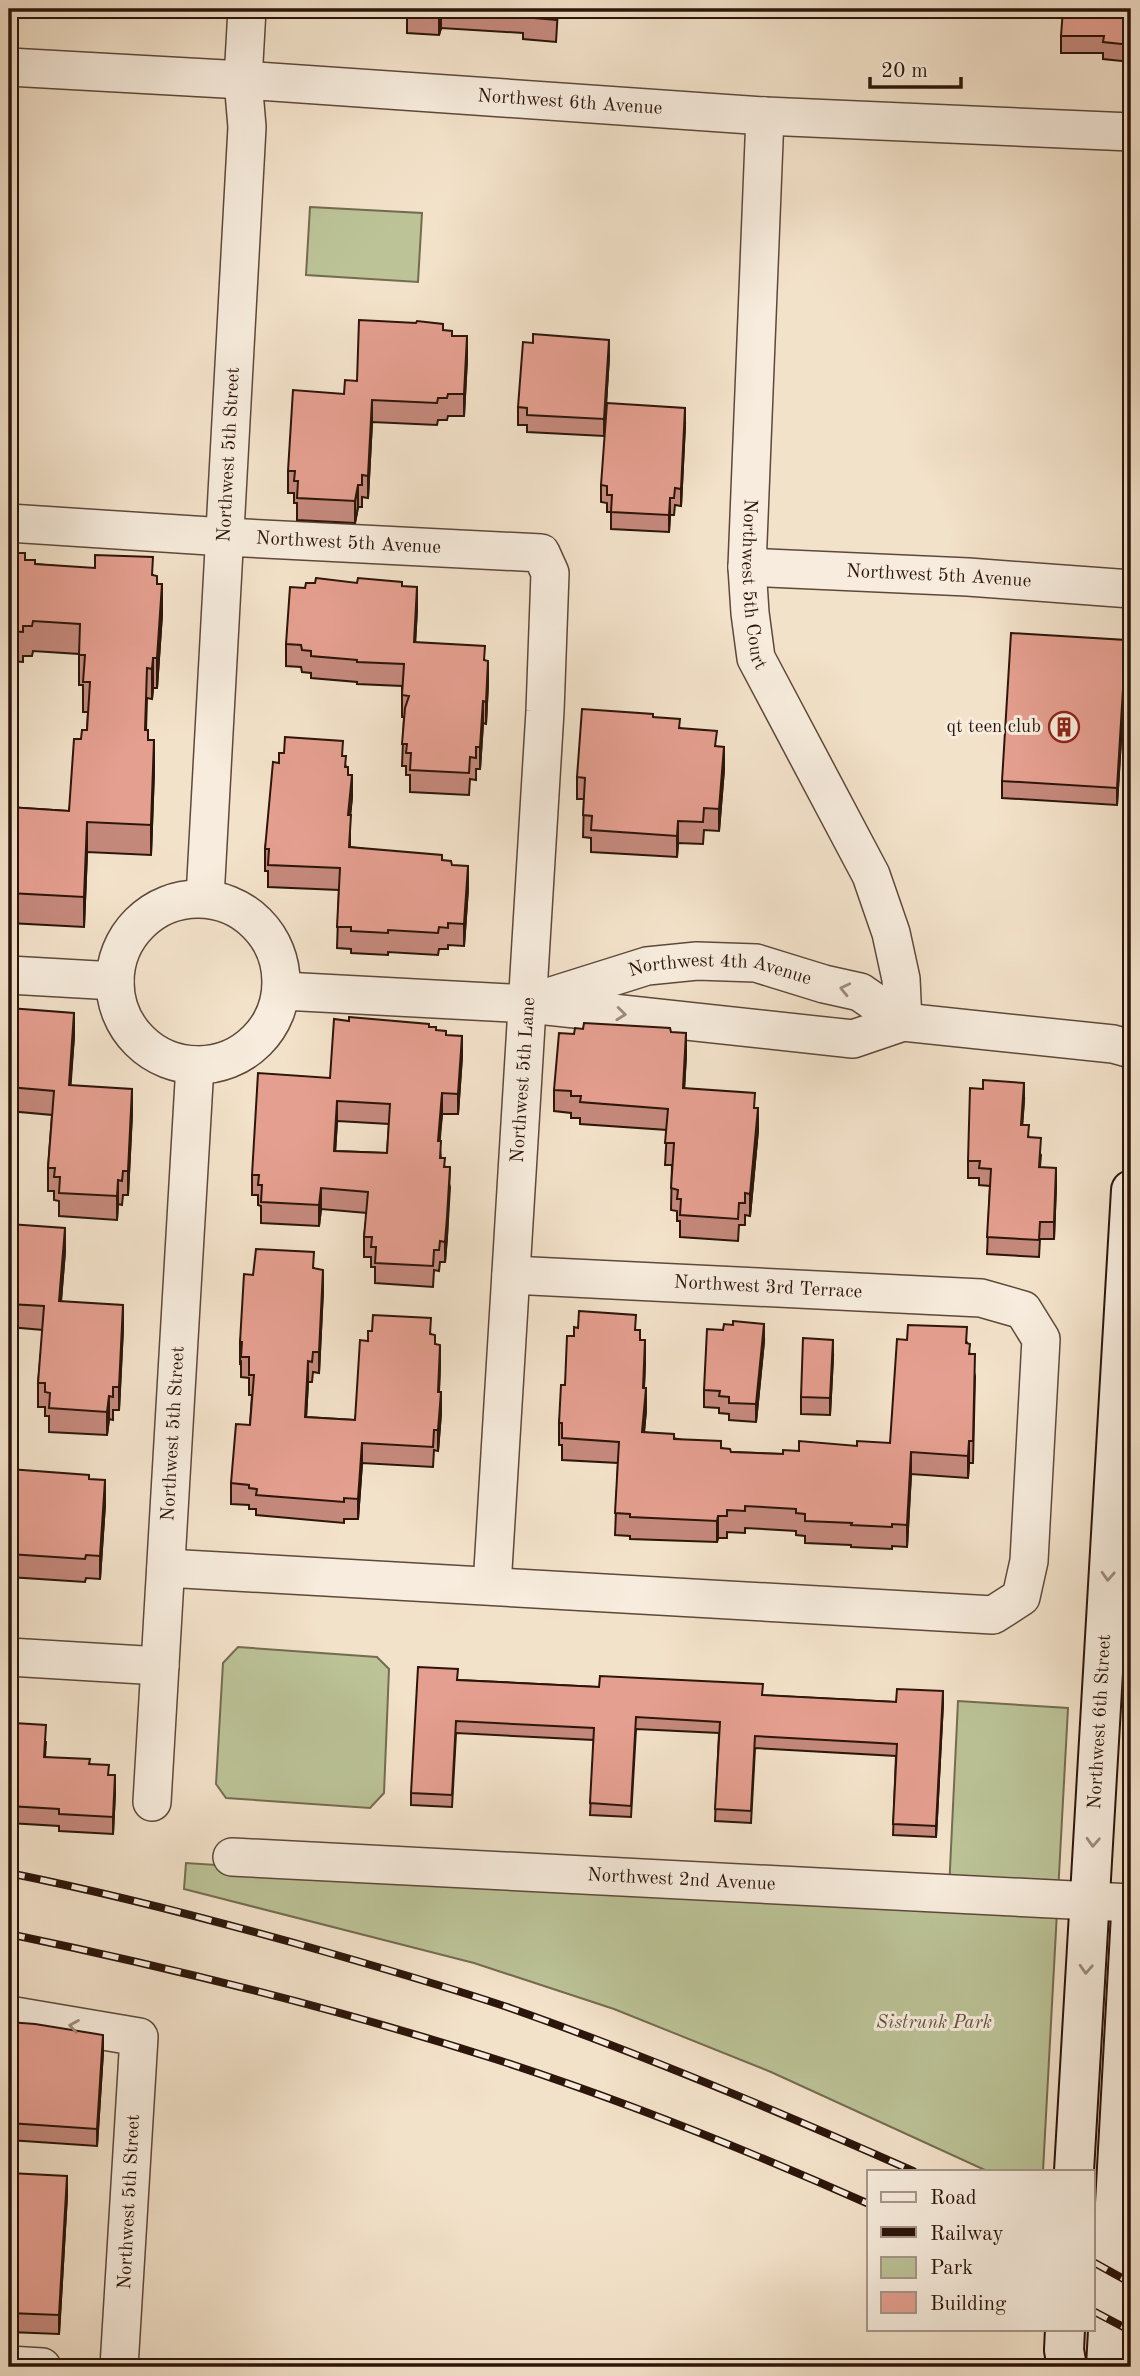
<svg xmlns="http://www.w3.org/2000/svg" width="1140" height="2376" viewBox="0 0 1140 2376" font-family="'Old Standard TT',serif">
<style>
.green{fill:#bbc397;stroke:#746c50;stroke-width:2}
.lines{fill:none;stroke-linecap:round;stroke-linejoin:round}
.street-casing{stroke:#5e483a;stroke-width:40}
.secondary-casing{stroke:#2c150a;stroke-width:42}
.street{stroke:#f7ecdd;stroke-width:37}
.secondary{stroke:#f7ecdd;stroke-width:38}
.rail-casing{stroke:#2c150a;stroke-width:8}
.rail{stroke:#f7ecdd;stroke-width:5;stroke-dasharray:16;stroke-linecap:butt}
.wall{fill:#c5897c;stroke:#2c150a;stroke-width:2;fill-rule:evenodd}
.shaded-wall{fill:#a06f65;stroke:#2c150a;stroke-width:2}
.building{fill:#e59f90;stroke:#2c150a;stroke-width:2;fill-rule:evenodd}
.oneway{stroke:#9c8b7e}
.labels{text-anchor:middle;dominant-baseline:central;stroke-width:6;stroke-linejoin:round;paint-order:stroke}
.street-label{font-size:19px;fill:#2c150a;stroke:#f7ecdd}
.poi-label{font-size:19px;fill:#2c150a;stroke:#f7ecdd;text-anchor:end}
.park-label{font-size:19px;font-style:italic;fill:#5e523b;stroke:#f7ecdd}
</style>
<rect width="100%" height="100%" fill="#f3e2ca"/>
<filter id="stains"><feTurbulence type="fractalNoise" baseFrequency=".00286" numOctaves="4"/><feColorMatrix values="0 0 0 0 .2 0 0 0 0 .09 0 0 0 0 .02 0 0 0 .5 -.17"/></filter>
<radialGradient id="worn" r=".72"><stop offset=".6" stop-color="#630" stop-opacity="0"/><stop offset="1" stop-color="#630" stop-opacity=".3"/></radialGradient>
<path class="green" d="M310,207L422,213L418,282L306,275Z
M238,1647L377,1657L389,1669L384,1793L370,1808L226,1798L216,1784L223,1663Z
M958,1701L1068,1708L1043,2171H987L771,2072L614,2009L474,1963L184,1889L186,1863L948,1911Z"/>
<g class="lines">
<g class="street-casing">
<g id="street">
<path id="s1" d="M9,67L243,80L765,116L1131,132"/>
<path id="s2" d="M765,116L747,567L750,613L756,658L871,875L891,933L901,979L903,1022"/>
<path id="s3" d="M9,523L225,537L541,553L550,573L545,711L492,1586"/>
<path id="s4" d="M747,567L968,577L1131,589"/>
<path id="s5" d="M205,898L247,127L243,80L247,9"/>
<circle cx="198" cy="982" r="83"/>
<path d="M9,975L115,981"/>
<path d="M283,991L529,1004L853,1039L903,1022L1113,1044L1131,1049"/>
<path id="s6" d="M542,999L647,966L697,961L756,963L824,984L860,992L903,1022"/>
<path d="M166,1568L993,1615L1021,1597L1029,1561L1041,1339L1023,1310L981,1298L511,1275"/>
<path d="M9,1657L160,1666"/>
<path id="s7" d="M152,1802L195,1065"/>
<path id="s8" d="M232,1857L1131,1903"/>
<path d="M9,2015L139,2037L119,2367"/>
<path d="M9,2365L42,2367"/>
</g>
</g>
<g class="secondary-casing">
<g id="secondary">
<path id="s9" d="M1074,2171L1131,1190"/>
<path d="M1065,2329L1064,2350L1067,2367"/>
<path d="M1106,2367L1131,1914"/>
</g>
</g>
<use href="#street" class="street"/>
<use href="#secondary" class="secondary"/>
<g class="rail-casing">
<path id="rail" d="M9,1873C118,1895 225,1923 333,1954C392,1971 451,1988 510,2008C647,2056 780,2112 913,2171
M9,1934C172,1968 335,2008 495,2059C622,2100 747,2150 869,2204
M1093,2262L1131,2283
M1093,2311L1131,2331"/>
</g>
<use href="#rail" class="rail"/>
</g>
<path class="wall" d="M407,9H558L556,42L523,39V33L441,28L439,35L407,33Z
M1131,9V62L1103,59V53H1061V36Z
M443,330L452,336L467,358L464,416H448L447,420H438L437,425L372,422L368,498L362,497V507H358L355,523L297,520V503H294V493H288V471L344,394L357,381Z
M609,357L604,436L527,432V425H518V407Z
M685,425L681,506L675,505L674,515H670L669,532L611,529V512H607V503L601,502V485Z
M9,553L35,564L153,575L157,584L162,614L157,688H153L152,699L147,698L146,730L154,770L151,855L87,852L84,927L9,923V807L69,811L81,739L87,730L88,712H83V685H79V654L33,651L32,656H23V662L9,661Z
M357,583L402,586L417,609L415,642L485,661L488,683L486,724L483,723L480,769H476V780L470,779L469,795L410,792V775H406V766H402L404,717H402V686L357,684V682L311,678V673L302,672L301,667L286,666V644L305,588Z
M1126,657L1117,805L1002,798V781Z
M653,717L680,728L717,747L724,769L719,831L704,830L703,844L678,843L677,857L591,852V838L583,837L584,799H577V777Z
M343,756L348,775L352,797L350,815V847L442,860L452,865L468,888L464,946L448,945V949H439L438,955L388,952V955L351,953V949L337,948L339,890L268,887V871H265V849L279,763Z
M9,1008L74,1036L70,1085L132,1113L128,1195H123L122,1205L118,1204L117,1220L59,1216V1201L54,1200V1191H48V1168L52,1115L9,1111Z
M429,1027L446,1035L462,1056L458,1114H442L439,1141L441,1158L445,1167L450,1187L447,1237L445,1262H440L439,1271L434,1270L433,1287L375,1283V1267H371V1257H364V1237L367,1213L321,1209L319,1226L261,1223V1206L258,1205V1195H252V1175L330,1078ZM337,1121L389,1124L387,1153L335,1151Z
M671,1032L686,1055L684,1088L755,1108L758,1130L750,1216L745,1215V1225H739L738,1241L680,1237V1221H677V1211L671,1210L672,1165H665L667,1130L580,1124V1118H571V1113L554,1111V1090L574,1034Z
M1024,1100L1022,1125L1029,1137L1041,1155L1040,1167L1056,1185L1054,1239H1040L1039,1257L987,1254L990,1186L979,1185V1178H968V1161Z
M9,1224L65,1251L61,1301L123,1328L119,1410H113V1420L109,1419L107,1435L49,1432V1416H45V1407H38V1383L43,1330L9,1327Z
M314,1268L323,1290L319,1373L313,1372L312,1382H308L306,1417L355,1420L368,1341L431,1334L440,1365L439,1392L441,1413L438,1451L434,1450L433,1467L362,1463L358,1519H344V1523L256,1515V1509H249V1505L231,1504V1483L250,1425L252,1395H249V1378L241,1377V1362L240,1363V1342L253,1275Z
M578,1328L636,1330L640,1340L645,1362L644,1388L646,1410L644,1432L721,1448L731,1452L783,1454L799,1451L890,1443L967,1343L975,1376L973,1463H969L968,1478L911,1474L907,1547L892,1546V1549L851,1547V1545L805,1543V1536L796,1535V1531L745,1528V1533L727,1532V1538H718L717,1542L630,1539V1536L615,1535L618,1463L562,1460V1445H559V1423L565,1385L574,1336Z
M764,1341L756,1422L729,1420V1414L719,1413V1408L704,1407V1390Z
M833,1357L830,1415L801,1414V1397Z
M9,1469L89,1479L105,1504L100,1579L86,1578L85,1582L9,1577Z
M458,1680L896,1702L943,1703L936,1837L893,1835L896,1756L755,1748L751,1823L715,1821L719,1733L636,1729L631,1817L590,1815L594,1740L456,1733L452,1807L411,1805V1793Z
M9,1733L46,1742L45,1757L90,1764L109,1775L115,1792L113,1834L59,1831V1826L9,1823Z
M9,2022L103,2052L97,2146L9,2140Z
M9,2173L67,2195L59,2334L9,2332Z"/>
<path class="shaded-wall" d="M441,9V28L439,35V13Z
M467,336V358L464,416V394Z
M609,340V357L604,436V419Z
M372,400V422L368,498V476Z
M685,408V425L681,506V489Z
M358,485V507L355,523V501Z
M670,498V515L669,532V515Z
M162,584V614L157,688V658Z
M417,587V609L414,664V642Z
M1126,640V657L1117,805V788Z
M153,658V688L152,699V669Z
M488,661V683L486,724V702Z
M483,701V723L480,769V747Z
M154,740V770L151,855V825Z
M724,747V769L719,831V809Z
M352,775V797L348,837V815Z
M678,821V843L677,857V836Z
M87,822V852L84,927V897Z
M468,866V888L464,946V924Z
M74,1013V1036L69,1109V1085Z
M686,1033V1055L683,1110V1088Z
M462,1036V1056L458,1114V1094Z
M1024,1083V1100L1021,1142V1125Z
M132,1089V1113L128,1195V1171Z
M442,1093V1114L438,1161V1141Z
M337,1101V1121L334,1171V1151Z
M758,1108V1130L750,1216V1194Z
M450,1167L447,1237L445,1262V1242Z
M1056,1168V1185L1054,1239V1222Z
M118,1180V1204L117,1220V1196Z
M321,1188V1209L319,1226V1205Z
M65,1228V1251L59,1324V1301Z
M323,1270V1290L319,1373V1352Z
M123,1305V1328L119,1410V1387Z
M764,1324V1341L756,1422V1404Z
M645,1340V1362L643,1410V1388Z
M833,1340V1357L830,1415V1398Z
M440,1345V1365L438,1412V1392Z
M308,1361V1382L305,1437V1417Z
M646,1388V1410L642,1454V1432Z
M441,1392V1413L438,1451V1430Z
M109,1396V1419L107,1435V1412Z
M969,1441V1463L968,1478V1456Z
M362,1443V1463L358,1519V1499Z
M911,1452V1474L907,1547V1525Z
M105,1480V1504L100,1579V1556Z
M718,1516V1538L717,1542V1521Z
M943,1691V1703L936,1837V1826Z
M115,1775V1792L113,1834V1817Z
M103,2035V2052L97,2146V2129Z
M67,2176V2195L59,2334V2315Z"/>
<path class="building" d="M407,9H440L439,13L407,11Z
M481,9H557L556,20L523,17V12Z
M1063,9H1131V45L1103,42L1104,36H1061Z
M359,320L416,323L417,321L443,324V330L452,331V336H467L464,394H448L447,398H438L437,403L372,400L368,476L362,475V485H358L355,501L297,498L298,481H294L295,471H288L293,390L344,394L345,380L357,381Z
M533,334L609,340L604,419L527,415V408L518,407L523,342L533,343Z
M607,403L685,408L681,489L675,488L674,498H670L669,515L611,512L612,495H607V486L601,485Z
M9,553H25V560H35V564L95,568V555L153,557L152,575L157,576V584H162L157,658H153L152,669L147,668L145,730H148V740H154L151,825L87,822L84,897L9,893V807L69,811L74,739H81L82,730H87L90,682H83L85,655H79L80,624L33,621L32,626H23V632L9,631Z
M316,578L357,583L358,578L402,582V586L417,587L414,642L485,646L484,660L488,661L486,702L483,701L480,747H476V758L470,757L469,773L410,770L411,753H406L407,744H402L405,708L409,696L402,695L404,664L357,662V660L311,656V651L302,650L301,645L286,644L290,587L305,588L306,583H315Z
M1011,633L1126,640L1117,788L1002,781Z
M582,709L653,714V717L680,719L679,728L717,731L715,746L724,747L719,809L704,808L703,822L678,821L677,836L591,830L592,816L583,815L585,778L577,777Z
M285,737L343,741L342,756H346L345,767H348V775H352L348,815H351L349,847L442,855V860L451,861L452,865L468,866L464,924L448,923V928L439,927L438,933L388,930V933L351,931V927H337L340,868L268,865L269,849H265L273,762L279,763V753H284Z
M9,1008L74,1013L69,1085L132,1089L128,1171H123L122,1181L118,1180L117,1196L59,1193L60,1177H54L55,1168H48L54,1091L9,1087Z
M349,1017L429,1024V1027H436V1030L446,1031V1035L462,1036L458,1094L442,1093L438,1141H441L440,1158H445L444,1167H450L447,1217L445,1242L440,1241L439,1250H434L433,1266L375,1263L376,1247H371L372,1237H364L368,1192L321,1188L319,1205L261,1202L262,1185H258L259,1175H252L258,1073L330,1078L334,1019L349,1021ZM337,1101L390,1104L387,1153L334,1151Z
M584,1023L670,1028L671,1032L686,1033L683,1088L755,1093L754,1108H758L750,1194L745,1193V1203H739L738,1219L680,1215L681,1199H677L678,1190L671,1188L674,1143H665L668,1109L580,1102L581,1096H571V1091L554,1090L559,1033L574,1034L575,1028L583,1029Z
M983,1080L1024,1083L1021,1125H1029L1028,1137L1041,1138L1039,1167L1056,1168L1054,1222H1040L1039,1240L987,1237L991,1169L979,1168L980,1161H968L970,1088L983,1089Z
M9,1224L65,1228L59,1301L123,1305L119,1387H113V1397L109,1396L107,1412L49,1408L50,1393L45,1392V1383H38L44,1306L9,1304Z
M256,1249L314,1252L313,1268L323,1270L319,1352H313L312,1362L308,1361L305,1417L355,1420L360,1340L368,1341V1331H372L373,1315L431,1318L430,1334L435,1335V1344L440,1345L438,1392H441L438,1430H434L433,1447L362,1443L358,1499L344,1498V1502L256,1495L257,1489L249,1488V1485L231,1483L236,1424L250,1425L254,1375H249V1357H241L242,1342H240L244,1274L253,1275Z
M579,1311L636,1315L635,1330H640V1340H645L643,1388H646L642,1432L674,1434V1439L721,1441V1448L730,1449L731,1452L783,1454V1450L799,1451V1441L857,1446V1441L890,1443L897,1339L907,1340L908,1325L967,1327L966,1343L970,1344L969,1354H975L973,1441H969L968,1456L911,1452L907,1525L892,1524V1527L851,1525L852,1523L805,1521V1514L796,1513V1509L745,1506V1511L727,1510V1516H718L717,1521L630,1517V1514L615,1513L619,1442L562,1438V1423H559L561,1385H565L567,1336H574V1327L578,1328Z
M733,1321L764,1324L756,1404L729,1403V1397L719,1396L720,1391L704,1390L707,1329L723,1330L724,1324L733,1325Z
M803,1338L833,1340L830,1398L801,1397Z
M9,1469L89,1475V1479L105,1480L100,1556L86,1555L85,1559L9,1554Z
M418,1667L458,1669L457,1680L599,1687L600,1676L763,1684L762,1695L896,1702L897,1689L943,1691L936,1826L893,1824L897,1744L755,1736L751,1811L715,1809L720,1722L636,1717L631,1806L590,1803L594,1728L456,1721L452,1795L411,1793Z
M14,1723L46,1725L44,1757L90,1759L89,1764L109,1765L108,1775H115L113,1817L59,1814V1809L9,1806V1733H13Z
M9,2022L35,2024L103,2035L97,2129L9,2123Z
M9,2173L67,2176L59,2315L9,2313Z"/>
<defs><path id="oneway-chevron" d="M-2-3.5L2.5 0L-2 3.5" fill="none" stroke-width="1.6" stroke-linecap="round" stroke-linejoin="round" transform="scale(1.75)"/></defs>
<g class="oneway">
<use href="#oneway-chevron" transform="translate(845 989) rotate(-167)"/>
<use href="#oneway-chevron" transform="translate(621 1014) rotate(6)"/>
<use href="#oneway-chevron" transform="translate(1108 1576) rotate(93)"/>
<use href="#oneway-chevron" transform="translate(1093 1842) rotate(93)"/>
<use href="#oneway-chevron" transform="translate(1086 1969) rotate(93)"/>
<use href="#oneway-chevron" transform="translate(74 2026) rotate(-171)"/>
</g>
<defs>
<g id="building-ring" transform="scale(1.575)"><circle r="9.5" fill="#f7ecdd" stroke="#8f2418" stroke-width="1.5"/><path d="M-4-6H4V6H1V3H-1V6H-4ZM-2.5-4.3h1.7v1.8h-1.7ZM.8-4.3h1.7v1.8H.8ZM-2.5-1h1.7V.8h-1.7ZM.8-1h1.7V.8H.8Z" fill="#8f2418"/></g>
</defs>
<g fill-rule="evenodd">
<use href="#building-ring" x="1064" y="727"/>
</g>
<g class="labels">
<g class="street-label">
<text stroke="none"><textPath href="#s1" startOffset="562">Northwest 6th Avenue</textPath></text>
<text stroke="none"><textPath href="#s5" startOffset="444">Northwest 5th Street</textPath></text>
<text stroke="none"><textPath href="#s3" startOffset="340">Northwest 5th Avenue</textPath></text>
<text stroke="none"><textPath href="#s4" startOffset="192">Northwest 5th Avenue</textPath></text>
<text stroke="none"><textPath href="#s2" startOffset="469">Northwest 5th Court</textPath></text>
<text stroke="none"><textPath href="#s6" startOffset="184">Northwest 4th Avenue</textPath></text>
<text transform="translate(524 1080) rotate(-86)">Northwest 5th Lane</text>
<text transform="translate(768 1288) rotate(3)">Northwest 3rd Terrace</text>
<text stroke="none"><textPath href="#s7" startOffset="369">Northwest 5th Street</textPath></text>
<text stroke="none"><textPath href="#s9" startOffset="450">Northwest 6th Street</textPath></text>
<text stroke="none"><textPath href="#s8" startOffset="450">Northwest 2nd Avenue</textPath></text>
<text transform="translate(130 2202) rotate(-87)">Northwest 5th Street</text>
</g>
<g class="poi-label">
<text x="1041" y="727">qt teen club</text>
</g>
<g class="park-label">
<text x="934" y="2023">Sistrunk Park</text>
</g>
</g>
<rect width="1140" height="2376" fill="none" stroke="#f3e2ca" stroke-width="35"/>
<rect x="10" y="10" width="1119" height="2355" fill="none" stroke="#2c150a" stroke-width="3.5"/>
<rect x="18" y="18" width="1105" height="2341" fill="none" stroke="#2c150a" stroke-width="2"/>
<rect x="867" y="2170" width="228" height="161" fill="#f7ecdd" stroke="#a69689" stroke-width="2"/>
<rect x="881" y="2192" width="35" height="10" fill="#f7ecdd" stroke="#a69689" stroke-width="2"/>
<text x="930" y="2204" font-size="21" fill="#2c150a">Road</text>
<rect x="881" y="2227" width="35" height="10" fill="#2c150a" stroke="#a69689" stroke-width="2"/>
<text x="930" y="2240" font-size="21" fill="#2c150a">Railway</text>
<rect x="881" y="2257" width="35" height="21" fill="#bbc397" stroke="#a69689" stroke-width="2"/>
<text x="930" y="2274" font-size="21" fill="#2c150a">Park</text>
<rect x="881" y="2292" width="35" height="21" fill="#e59f90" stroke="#a69689" stroke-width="2"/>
<text x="930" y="2310" font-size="21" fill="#2c150a">Building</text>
<path d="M870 77v10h91v-10" fill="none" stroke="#2c150a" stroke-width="3.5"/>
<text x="881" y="77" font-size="21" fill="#2c150a" stroke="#f7ecdd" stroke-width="5" paint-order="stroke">20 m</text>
<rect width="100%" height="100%" filter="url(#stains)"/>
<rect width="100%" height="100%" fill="url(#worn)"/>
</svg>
